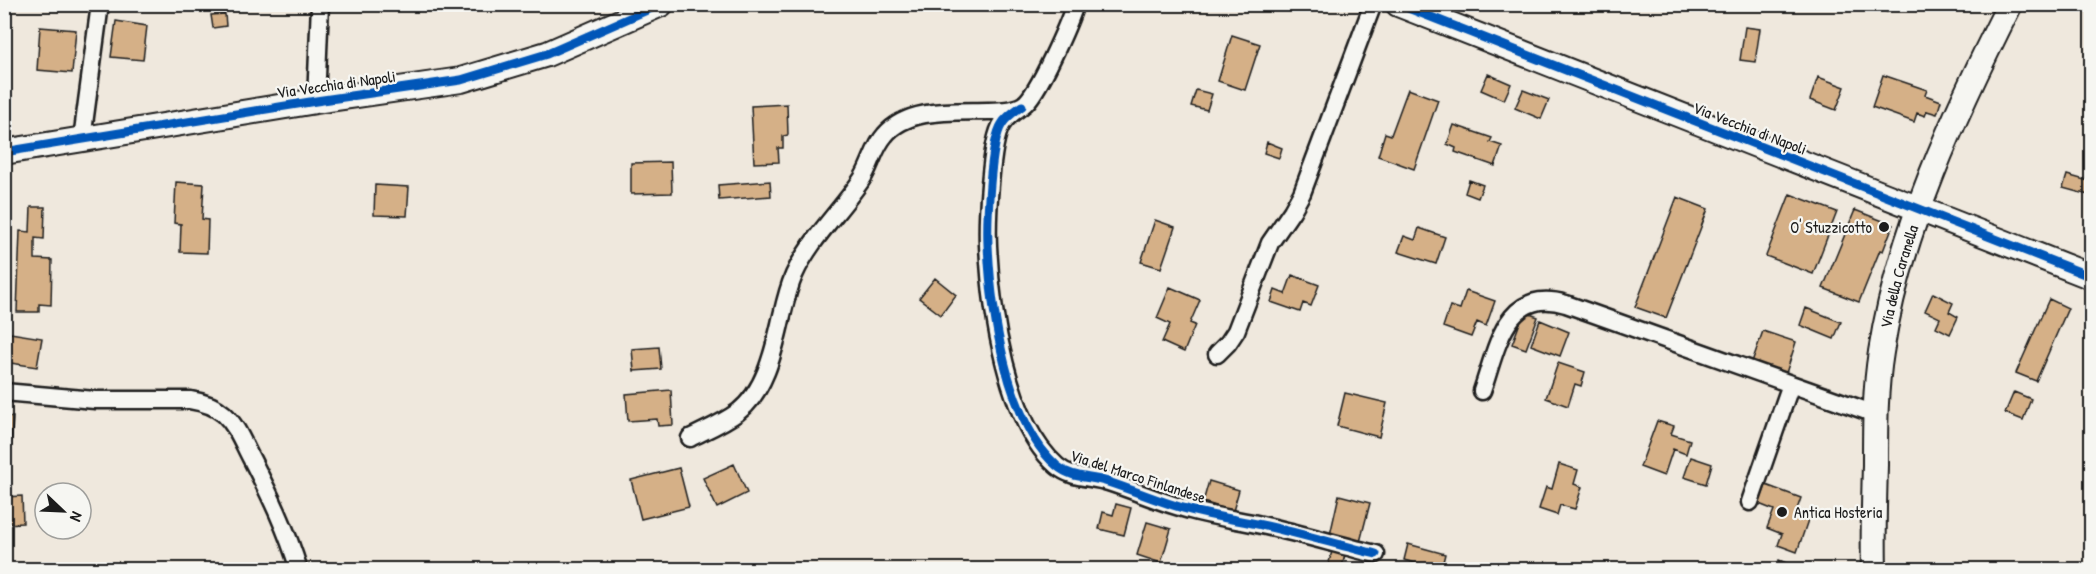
<svg xmlns="http://www.w3.org/2000/svg" width="2096" height="574" viewBox="0 0 2096 574" font-family="'Patrick Hand',sans-serif">
<style>
.building{fill:#d5b087;stroke:#1c1c1c;stroke-width:1.5}
.lines{fill:none;stroke-linecap:round;stroke-linejoin:round}
.street-casing{stroke:#1c1c1c;stroke-width:21}
.secondary-casing{stroke:#1c1c1c;stroke-width:28}
.street{stroke:#f6f6f2;stroke-width:16}
.secondary{stroke:#f6f6f2;stroke-width:24}
.cycleway-casing{stroke:#f6f6f2;stroke-width:13}
.cycleway{stroke:#0057b8;stroke-width:9}
.poi-dot{fill:#1c1c1c;stroke:#f6f6f2;stroke-width:2}
.labels{text-anchor:middle;dominant-baseline:central;stroke-width:4.5;stroke-linejoin:round;paint-order:stroke}
.street-label{font-size:16px;fill:#1c1c1c;stroke:#f6f6f2}
.poi-label{font-size:16px;fill:#1c1c1c;stroke:#f6f6f2;text-anchor:end}
</style>
<rect width="100%" height="100%" fill="#efe8dd"/>
<filter id="ink" filterUnits="userSpaceOnUse"><feTurbulence type="fractalNoise" baseFrequency=".0167" numOctaves="2"/><feDisplacementMap in="SourceGraphic" scale="12" xChannelSelector="R" yChannelSelector="G"/><feConvolveMatrix kernelMatrix="1 2 1 2 8 2 1 2 1" color-interpolation-filters="sRGB"/></filter>
<g filter="url(#ink)">
<path class="building" d="M1871,4H1889L1887,12L1870,6Z
M225,14L226,26L213,28L211,15Z
M116,21L147,26L143,60L111,57Z
M40,27L76,30L72,73L37,70Z
M1745,27L1760,29L1755,62L1740,60Z
M1232,35L1260,44L1245,90L1218,81Z
M1488,74L1511,84L1504,100L1481,90Z
M1883,75L1927,90L1925,95L1941,101L1937,114L1927,111L1925,116L1917,113L1914,122L1872,107Z
M1818,77L1845,87L1836,110L1810,100Z
M1408,89L1438,100L1414,169L1378,156L1385,133L1391,135Z
M1196,90L1212,94L1207,110L1191,106Z
M1523,90L1549,100L1541,119L1515,108Z
M787,104L788,135L783,136V148H778L779,162L754,163L751,106Z
M4,123L8,124L7,146H4Z
M1454,125L1492,138L1490,142L1502,146L1495,166L1455,152L1456,148L1447,144Z
M1267,142L1282,148L1279,158L1264,153Z
M671,162L672,193L631,194V163Z
M2067,175L2092,182V196L2063,188Z
M1469,180L1483,185L1478,198L1465,193Z
M770,181L771,196L719,200L718,185Z
M176,182L204,184L202,219L208,220L207,253L180,252L181,224L174,223Z
M375,185L409,187L407,216L374,215Z
M1790,194L1837,212L1813,274L1766,256Z
M1677,197L1708,209L1666,318L1635,307Z
M31,207H45L44,239L35,238V259L52,260L51,305L39,304V312H17L20,231L30,232Z
M1855,210L1893,225L1883,251L1880,250L1859,302L1823,288Z
M1155,220L1175,227L1161,268L1141,262Z
M1419,228L1445,237L1436,264L1398,252L1404,236L1415,240Z
M2091,247H2092V267L2085,265Z
M1292,275L1319,285L1311,306L1303,303L1300,312L1271,302L1275,290L1285,294Z
M935,278L956,295L941,315L919,298Z
M1170,287L1200,300L1190,323L1195,325L1184,352L1162,342L1170,324L1157,318Z
M1466,291L1495,301L1486,326L1477,322L1471,337L1443,327L1450,306L1460,309Z
M1933,293L1953,303L1949,312L1958,317L1950,334L1936,327L1940,318L1925,311Z
M2049,299L2068,308L2036,381L2016,373Z
M1806,308L1841,322L1834,339L1800,325Z
M1524,312L1538,317L1526,349L1512,344Z
M1540,320L1569,332L1560,356L1531,345Z
M1763,331L1796,342L1786,373L1752,362Z
M4,332L42,338L37,367L4,362Z
M659,347L661,369L634,371L632,349Z
M1558,363L1585,372L1581,386L1575,384L1568,406L1546,398Z
M671,390L673,425L658,426L657,419L628,421L626,394Z
M2014,392L2031,399L2023,420L2005,413Z
M1345,393L1387,403L1379,437L1337,426Z
M4,417H13L10,462L4,461Z
M1657,421L1674,426L1671,434L1690,440L1686,454L1673,449L1664,476L1640,467Z
M1691,457L1712,464L1706,484L1684,477Z
M734,464L747,493L717,508L703,478Z
M1559,464L1578,470L1574,484L1582,487L1575,509L1560,505L1557,515L1539,509L1546,487L1552,489Z
M679,468L689,507L641,519L631,480Z
M1209,481L1239,490L1233,511L1203,502Z
M1766,485L1801,498L1795,515L1808,520L1797,552L1778,545L1782,534L1767,528L1774,510L1759,504Z
M1339,495L1370,503L1360,542L1330,535Z
M22,496L23,523L4,524V497Z
M1116,504L1131,508L1124,535L1099,529L1103,512L1113,515Z
M1147,522L1171,529L1161,563L1137,555Z
M1408,544L1445,554L1441,570L1404,560Z
M1332,551L1345,555L1341,570H1327Z
M1779,560L1801,569V570H1775Z"/>
<g class="lines">
<g class="street-casing">
<path id="street" d="M316,101L320,4
M1022,106C1015,111 1006,117 1002,124C990,142 987,222 988,245C991,310 1006,421 1057,466C1072,479 1091,476 1108,482C1136,491 1162,503 1190,510C1215,517 1240,520 1266,526C1302,534 1339,545 1376,554
M82,139L100,4
M1217,354L1228,343L1236,331L1270,243L1292,211L1302,193L1373,4
M1482,391C1497,349 1505,286 1566,304L1875,414
M4,392L95,400H190C203,402 215,406 224,414C237,426 243,443 251,458C270,495 287,530 299,570
M690,438C706,430 723,423 738,412C764,392 773,354 780,324C784,307 787,291 794,275C810,239 840,212 862,179C871,165 874,147 885,135C908,107 956,112 988,111C999,111 1014,111 1023,105C1038,95 1069,23 1075,4
M1750,502L1791,384"/>
</g>
<g class="secondary-casing">
<g id="secondary">
<path d="M1398,4L2092,277"/>
<path d="M4,152L316,101L461,80L547,54L661,4"/>
<path id="s1" d="M1874,570C1873,535 1874,500 1875,465C1875,427 1875,389 1881,352C1899,233 1956,111 2010,4"/>
</g>
</g>
<use href="#street" class="street"/>
<use href="#secondary" class="secondary"/>
<g class="cycleway-casing">
<path id="cycleway" d="M1398,4L2092,277
M1022,106C1015,111 1006,117 1002,124C990,142 987,222 988,245C991,310 1006,421 1057,466C1072,479 1091,476 1108,482C1136,491 1162,503 1190,510C1215,517 1240,520 1266,526C1302,534 1339,545 1376,554
M4,152L316,101L461,80L547,54L661,4"/>
</g>
<use href="#cycleway" class="cycleway"/>
</g>
</g>
<g class="poi-dot">
<circle cx="1884" cy="227" r="6"/>
<circle cx="1782" cy="512" r="6"/>
</g>
<g class="labels">
<g class="street-label">
<text transform="translate(336 84) rotate(-8)">Via Vecchia di Napoli</text>
<text transform="translate(1750 128) rotate(21)">Via Vecchia di Napoli</text>
<text stroke="none"><textPath href="#s1" startOffset="296">Via della Caranella</textPath></text>
<text transform="translate(1138 476) rotate(18)">Via del Marco Finlandese</text>
</g>
<g class="poi-label">
<text x="1872" y="227">O' Stuzzicotto</text>
<text x="1794" y="512" text-anchor="start">Antica Hosteria</text>
</g>
</g>
<rect width="2096" height="574" fill="none" stroke="#f6f6f2" stroke-width="24"/>
<rect x="12" y="12" width="2072" height="550" fill="none" stroke="#1c1c1c" stroke-width="2" filter="url(#ink)"/>
<g transform="translate(63 511) rotate(113)"><circle r="28" fill="#f6f6f2" stroke="#9f9f9c" stroke-width="1.5"/>
<path d="M0-4.5L10 22L0 15L-10 22Z" fill="#1c1c1c"/>
<text y="-9" font-size="16" font-weight="bold" text-anchor="middle" fill="#1c1c1c">N</text>
</g>
</svg>
